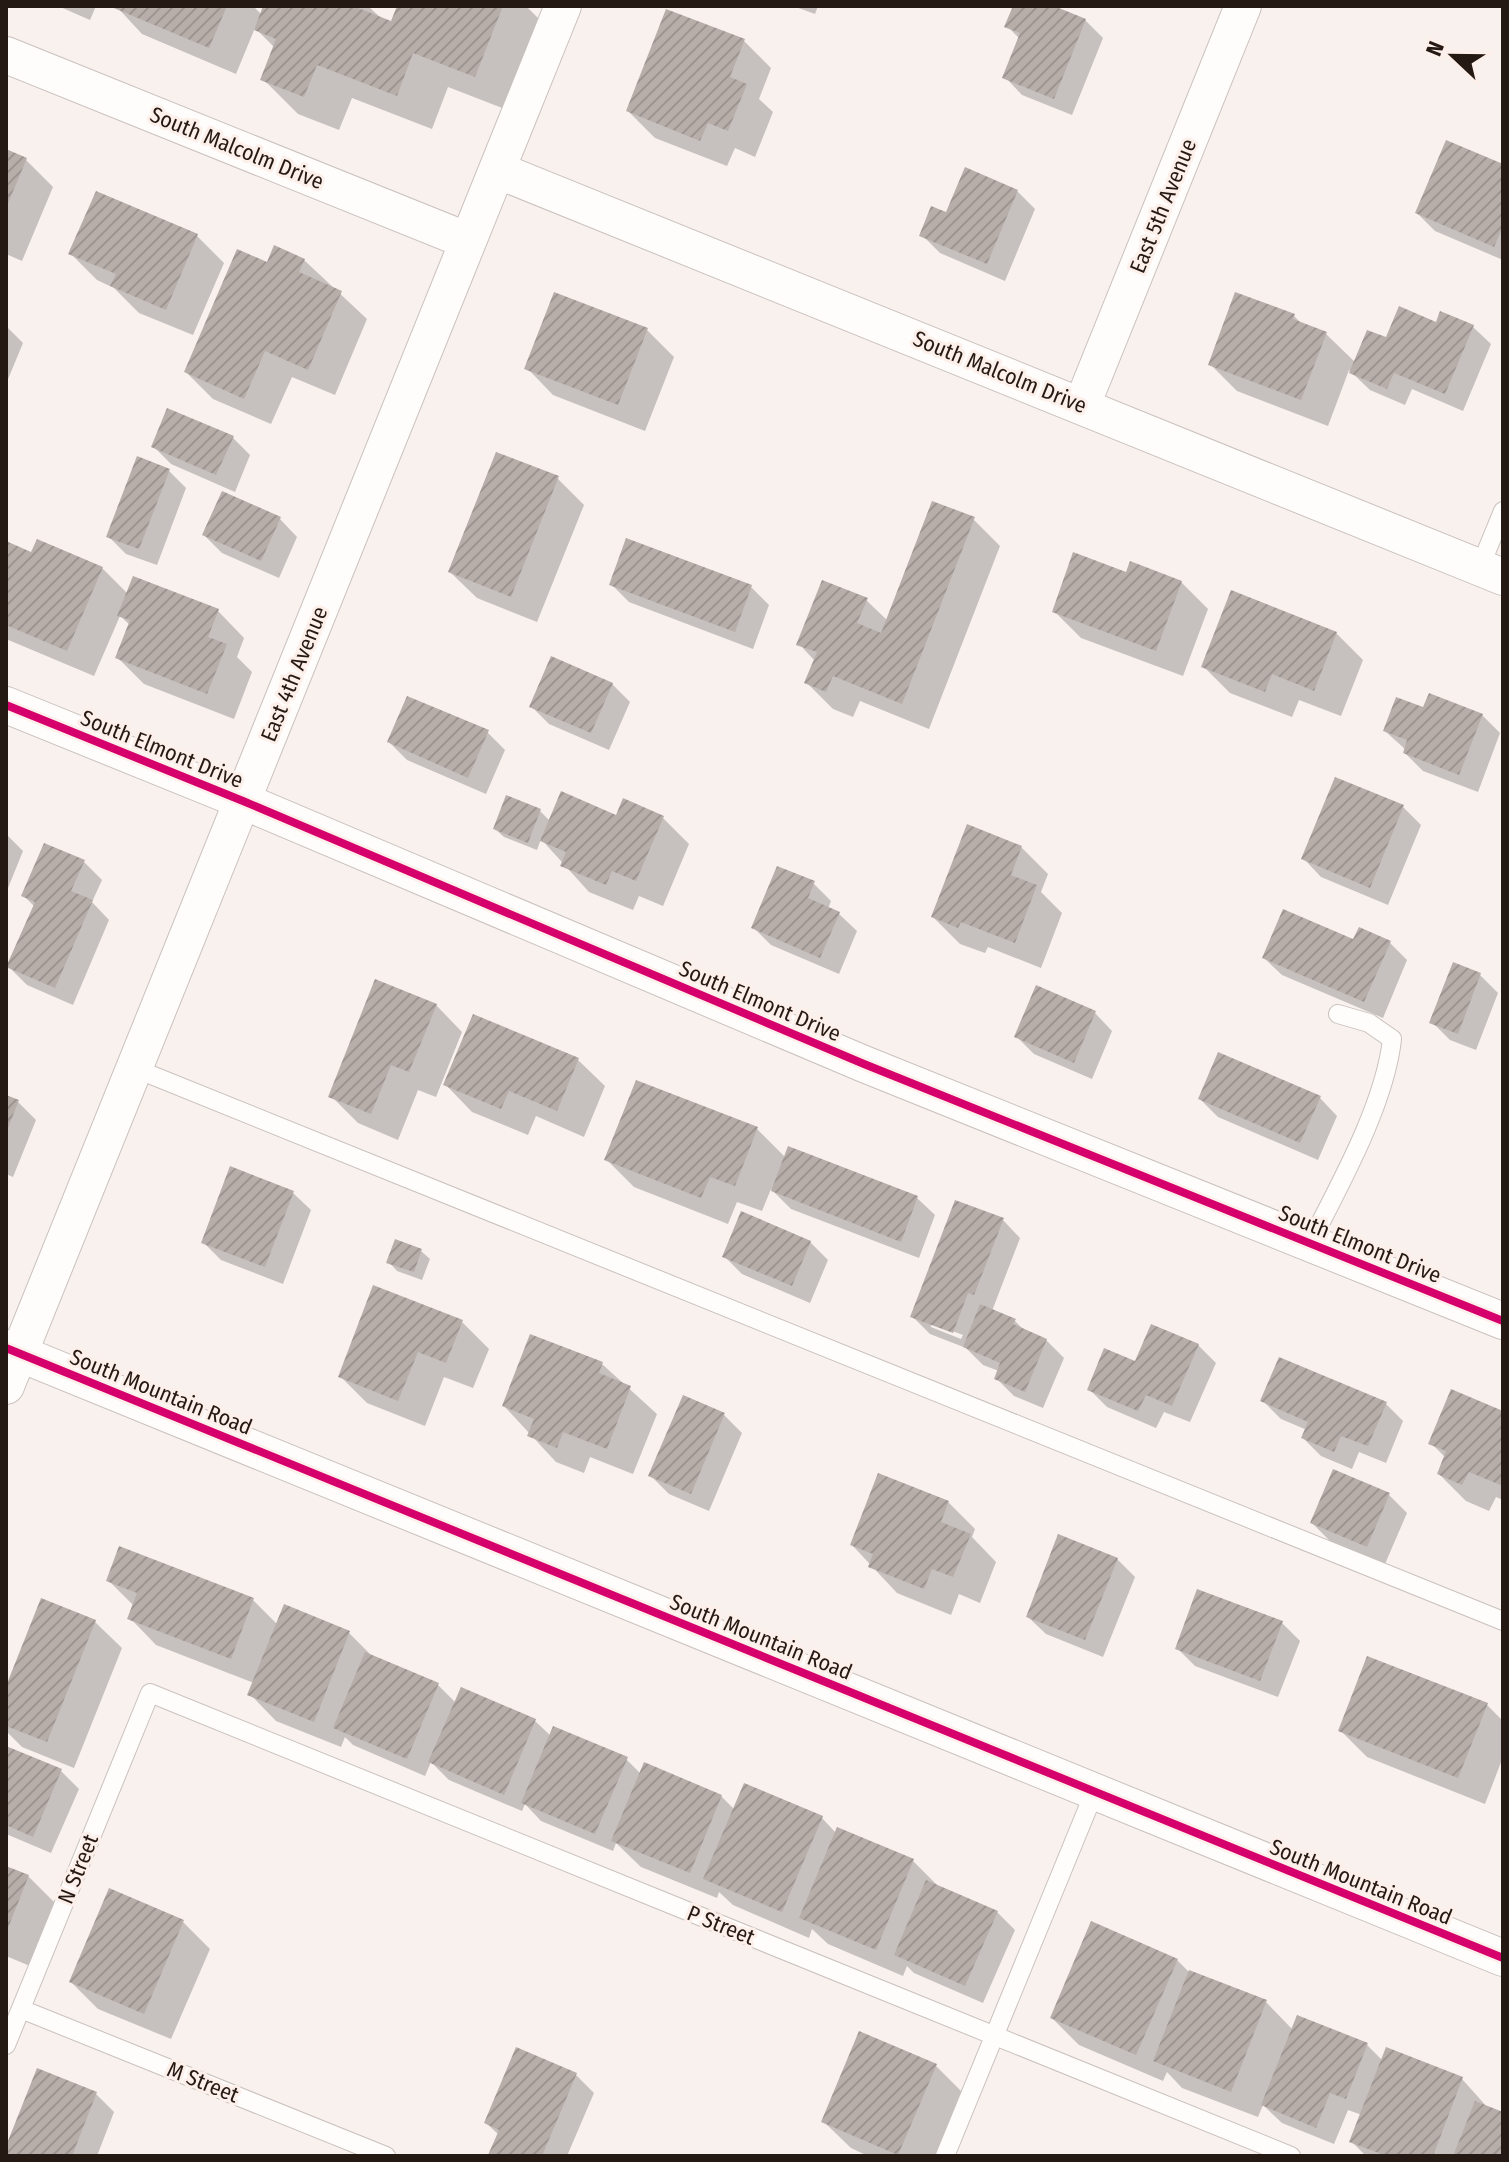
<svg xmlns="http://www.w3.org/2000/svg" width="1509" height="2162" viewBox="0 0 1509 2162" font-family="'Fira Sans Condensed',sans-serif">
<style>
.shadow{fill:#0003;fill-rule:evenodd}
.building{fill:url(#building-hatch)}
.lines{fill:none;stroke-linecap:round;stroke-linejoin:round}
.lane-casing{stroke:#cac1bc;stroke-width:20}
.street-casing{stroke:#cac1bc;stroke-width:38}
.lane{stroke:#fefdfc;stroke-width:18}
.street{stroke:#fefdfc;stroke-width:36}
.cycleway-casing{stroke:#fdefe9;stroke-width:13}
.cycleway{stroke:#d6006c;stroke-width:8}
.labels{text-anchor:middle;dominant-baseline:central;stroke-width:6;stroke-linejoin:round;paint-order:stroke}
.street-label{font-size:22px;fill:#251913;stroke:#fdefe9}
</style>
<defs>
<pattern id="building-hatch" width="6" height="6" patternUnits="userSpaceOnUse" patternTransform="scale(2)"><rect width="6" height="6" fill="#b7aeaa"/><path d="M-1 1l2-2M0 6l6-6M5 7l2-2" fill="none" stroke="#9d9591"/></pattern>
</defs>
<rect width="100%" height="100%" fill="#f8f1ee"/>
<path class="shadow" d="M58,6H96L90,20Z
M116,6H253L262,15L265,6H368L382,19L393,23L400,6H526L544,24L510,111L448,87L432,129L352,98L339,130L298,114L263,79L275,48L255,28L236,74L142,34Z
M793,6H818L815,14Z
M1015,6H1049L1085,20L1103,38L1072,115L1022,95L1005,77L1020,39L1007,26Z
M744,41L771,68L759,99L773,112L755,157L735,148L727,166L655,138L628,111Z
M6,151L26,160L53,187L22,261L6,254Z
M1503,166V260L1435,231L1417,213Z
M1017,191L1035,209L1005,281L940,253L922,235L947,215Z
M97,193L197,236L224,263L193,335L139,313L114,288L97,280L71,254Z
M304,260L367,319L335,395L292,377L271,424L213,399L186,372L268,264Z
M1294,316L1303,325L1326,334L1356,363L1387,340L1437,324L1473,327L1491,344L1463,411L1412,389L1405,405L1370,390L1349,370L1328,426L1237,391L1210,364Z
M6,326L23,343L6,384Z
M647,330L674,357L645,431L553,395L527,368Z
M233,438L250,455L235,492L171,464L153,446Z
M168,470L186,488L157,565L126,554L108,536Z
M557,478L584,505L537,622L477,598L450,572Z
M280,519L297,537L279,578L222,553L204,535Z
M973,519L1000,546L929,729L860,701L853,717L833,709L807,683L815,661L799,644L866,600L888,621Z
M6,543L32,555L102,568L128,594L218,611L244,638L237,657L252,672L234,719L144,684L117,657L130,625L120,616L94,676L6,639Z
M1127,574L1181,582L1208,609L1183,676L1081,638L1054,611Z
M611,584L751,587L769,605L753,649L629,602Z
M1336,633L1363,660L1341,716L1299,700L1292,717L1230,693L1203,666Z
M612,684L630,702L609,750L549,724L531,706Z
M1424,710L1482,715L1500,733L1478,792L1423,771L1405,753L1406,750L1385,731Z
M487,732L505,750L486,794L407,760L389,742Z
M1403,807L1421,825L1388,905L1321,877L1304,859Z
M540,811L550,821L663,818L689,844L663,906L639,896L633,910L589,892L541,839L537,850L504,837L495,829Z
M6,834L23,851L6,893Z
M1021,847L1048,874L1041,892L1062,913L1041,968L988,947L985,953L960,944L933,917Z
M84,862L102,880L92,902L109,920L73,1005L27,985L9,967L35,907L23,895Z
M813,883L831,901L828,909L839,914L857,931L839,974L771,945L753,927Z
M1354,942H1389L1407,960L1383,1018L1282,975L1264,958Z
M1480,975L1498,993L1476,1050L1450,1040L1432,1022Z
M436,1005L462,1032L436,1097L418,1090L398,1140L358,1123L331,1096Z
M1095,1013L1112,1031L1092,1079L1034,1054L1016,1036Z
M578,1060L605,1086L584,1137L536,1116L528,1135L472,1112L446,1085Z
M6,1098L18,1102L36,1120L13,1177L6,1174Z
M1320,1098L1337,1116L1318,1160L1218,1117L1200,1099Z
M757,1129L786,1158L917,1198L935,1215L919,1258L791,1209L771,1189L762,1211L737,1202L728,1224L634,1187L607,1160Z
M293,1193L311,1210L283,1284L221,1260L203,1242Z
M1003,1220L1020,1238L992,1311L1015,1321L1026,1332L1046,1340L1064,1358L1043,1408L1014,1396L996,1378L999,1371L983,1365L966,1348L930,1334L912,1316ZM931,1323L963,1335L961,1339L931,1327Z
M810,1242L828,1260L810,1303L742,1274L724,1256Z
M421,1251L430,1259L422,1280L397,1271L389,1262Z
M374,1288L462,1322L489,1349L473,1388L444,1377L425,1426L367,1403L340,1376Z
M1198,1345L1216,1363L1190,1422L1164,1412L1156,1428L1107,1407L1089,1389L1136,1363Z
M602,1364L657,1414L633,1474L590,1457L584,1473L556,1462L504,1406Z
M1263,1401L1385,1403L1403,1421L1386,1463L1359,1452L1352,1469L1321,1456L1303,1438L1307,1430L1281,1419Z
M1503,1413V1500L1496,1497L1489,1511L1466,1501L1439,1474L1446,1458L1431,1443Z
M724,1415L742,1433L709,1511L669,1494L651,1476Z
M1389,1495L1407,1513L1385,1564L1330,1541L1312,1523Z
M948,1502L975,1529L972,1537L996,1562L980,1603L959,1594L951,1615L897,1593L852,1545Z
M1117,1559L1135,1577L1103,1657L1046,1634L1028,1617Z
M108,1580L253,1600L278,1625L285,1607L349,1633L374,1658L438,1685L456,1703L535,1721L551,1736L626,1759L641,1774L721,1796L735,1810L822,1818L836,1833L913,1861L940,1888L997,1912L1015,1930L983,2003L914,1973L907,1966L903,1976L828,1944L812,1929L809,1938L733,1905L719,1892L717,1898L641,1867L616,1843L613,1851L541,1821L525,1804L522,1811L449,1780L431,1762L425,1776L353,1745L345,1737L341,1747L276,1721L250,1694L254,1683L156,1645L130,1618L134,1606Z
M95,1622L122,1648L74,1768L22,1747L6,1731V1692Z
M1282,1623L1300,1641L1278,1697L1195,1666L1177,1648Z
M1486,1704L1503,1721V1757L1485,1804L1367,1757L1340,1730Z
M6,1748L61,1771L79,1789L51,1853L6,1834Z
M6,1868L28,1876L55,1903L30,1966L6,1956Z
M110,1891L183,1922L210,1949L171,2039L98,2009L71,1982Z
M1177,1960L1189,1972L1266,2002L1293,2030L1367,2045L1383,2061L1462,2079L1488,2108L1503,2114V2156H1366L1351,2141L1362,2115L1348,2110L1334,2144L1282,2123L1263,2105L1258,2117L1182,2088L1167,2072L1163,2081L1079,2045L1052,2018Z
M936,2066L962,2092L935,2156H868L851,2148L824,2122Z
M576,2075L594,2093L567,2156H492L499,2135L486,2123Z
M96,2094L114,2112L97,2156H6V2152Z"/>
<path class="building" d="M109,6H227L209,48Z
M263,6H353L391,21L397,6H503L475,77L413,53L397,96L317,65L304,97L260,80L276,39L254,30Z
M1013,6H1054L1086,19L1054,99L1002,78L1020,33L1004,27Z
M666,9L745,39L730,77L747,84L728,131L708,123L700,141L626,111Z
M1446,140L1503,164V226L1494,247L1415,213Z
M6,149L27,158L6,208Z
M965,167L1018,190L987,264L919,236L931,206L946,212Z
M96,191L198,234L166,310L110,286L116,274L68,254Z
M274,245L305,259L299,272L342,291L308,370L265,351L244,399L184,372L237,249L267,262Z
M554,292L648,328L618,405L524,369Z
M1235,292L1295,314L1293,319L1327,332L1301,400L1208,365Z
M1399,306L1436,322L1440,311L1474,325L1445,394L1394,373L1387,389L1349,373L1367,330L1386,337Z
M167,408L234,436L216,475L151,447Z
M496,452L559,476L511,597L448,572Z
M137,456L170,469L139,549L106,537Z
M222,491L281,517L261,561L202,535Z
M932,501L975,517L902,704L833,676L826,692L804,683L817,652L796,645L822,580L868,598L857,623L881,633Z
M626,538L752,585L735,632L609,585Z
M37,539L103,567L67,651L6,625V541L31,552Z
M1073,552L1126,572L1130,561L1182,581L1156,651L1052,612Z
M133,576L219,609L208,637L227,644L207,694L115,658L130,620L117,616Z
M1231,590L1337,632L1314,691L1272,674L1265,692L1201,667Z
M551,656L613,683L591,733L529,707Z
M1429,693L1483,714L1459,775L1403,753L1407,740L1383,731L1396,697L1423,707Z
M407,696L489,730L468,778L387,742Z
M1335,777L1404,805L1370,888L1301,859Z
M561,791L616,815L623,798L664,816L636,881L612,871L606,885L560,866L566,852L540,841Z
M506,795L541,809L528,843L493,829Z
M967,824L1022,846L1011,875L1037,885L1015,943L961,922L958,928L931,917Z
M44,843L85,860L71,891L93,900L55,988L6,967L35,902L21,896Z
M777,866L815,881L808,898L840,912L820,958L751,928Z
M1283,909L1353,939L1359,927L1391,941L1364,1002L1262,958Z
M1453,962L1481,973L1458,1034L1429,1023Z
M375,979L437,1004L409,1072L391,1065L371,1114L328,1097Z
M1036,985L1096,1011L1074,1063L1014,1037Z
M473,1014L579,1058L557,1111L509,1091L501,1109L443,1085Z
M1218,1052L1321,1096L1300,1143L1198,1099Z
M636,1080L758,1127L735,1186L710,1177L701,1198L604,1160Z
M6,1095L19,1100L6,1133Z
M788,1146L918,1196L901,1242L771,1191Z
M230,1166L294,1191L265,1267L201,1243Z
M955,1200L1004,1218L974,1295L968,1293L953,1333L910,1317Z
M741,1211L811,1241L792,1286L722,1257Z
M395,1239L422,1249L414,1272L386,1263Z
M373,1285L463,1320L446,1363L418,1352L398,1401L338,1377Z
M980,1304L1016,1319L1013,1324L1047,1339L1025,1392L994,1379L1000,1363L963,1347Z
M1151,1324L1199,1344L1172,1406L1146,1395L1138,1411L1087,1390L1104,1348L1135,1361Z
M530,1334L603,1362L599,1373L631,1386L607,1449L563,1432L557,1448L527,1436L534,1419L502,1406Z
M1279,1357L1387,1402L1368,1446L1341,1436L1334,1452L1301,1438L1308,1422L1260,1401Z
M1451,1389L1503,1411V1486L1469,1472L1462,1485L1437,1474L1446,1451L1428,1444Z
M683,1395L725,1413L691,1494L648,1476Z
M1333,1469L1390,1493L1367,1547L1310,1523Z
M878,1473L949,1501L941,1522L971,1534L953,1577L932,1569L924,1589L868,1567L873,1554L850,1545Z
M1058,1534L1118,1558L1085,1640L1026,1617Z
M119,1546L254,1598L231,1659L127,1619L137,1593L106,1581Z
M1197,1589L1283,1621L1260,1681L1175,1649Z
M41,1598L96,1620L47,1742L6,1726V1686Z
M284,1604L350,1631L314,1722L247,1695Z
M365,1652L439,1683L407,1759L333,1728Z
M1367,1656L1488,1703L1458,1778L1338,1731Z
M461,1687L536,1719L504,1795L428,1762Z
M553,1726L628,1757L595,1834L521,1803Z
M6,1746L62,1769L33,1837L6,1825Z
M644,1762L722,1795L690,1873L611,1841Z
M744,1783L823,1816L782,1912L703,1879Z
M837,1827L914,1859L876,1950L799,1918Z
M6,1866L29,1875L6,1933Z
M926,1880L998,1911L965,1986L894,1955Z
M109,1888L184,1920L144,2014L69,1982Z
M1091,1921L1178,1959L1136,2055L1050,2018Z
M1189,1970L1267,2000L1231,2092L1153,2061Z
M1297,2015L1368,2043L1346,2099L1330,2093L1316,2128L1261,2105Z
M859,2031L937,2064L898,2155L821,2122Z
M516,2047L577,2073L542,2156H490L488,2155L499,2130L484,2123Z
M1386,2047L1463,2077L1433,2156H1387L1349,2142Z
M37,2068L97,2092L72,2156H6V2146Z
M1475,2101L1503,2112V2156H1453Z"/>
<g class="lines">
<g class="lane-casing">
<path id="lane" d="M1480,567L1503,511
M134,1068L1503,1621
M1310,1243C1340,1184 1385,1104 1392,1039L1369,1023L1338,1014
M21,2009L386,2156
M6,2045L150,1693L1291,2156
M945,2156L1094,1793"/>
</g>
<g class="street-casing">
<path id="street" d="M6,55L468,241
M497,170L1503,577
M1082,405L1243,6
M6,705L243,801L864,1064L1503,1321
M6,1348L1503,1958
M6,1386L563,6"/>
</g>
<use href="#lane" class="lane"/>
<use href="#street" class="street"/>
<g class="cycleway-casing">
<path id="cycleway" d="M6,705L243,801L864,1064L1503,1321
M6,1348L1503,1958"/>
</g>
<use href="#cycleway" class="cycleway"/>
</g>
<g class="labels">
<g class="street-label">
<text transform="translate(237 148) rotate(22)">South Malcolm Drive</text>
<text transform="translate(1163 206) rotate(-68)">East 5th Avenue</text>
<text transform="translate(1000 372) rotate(22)">South Malcolm Drive</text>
<text transform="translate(294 674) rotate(-68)">East 4th Avenue</text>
<text transform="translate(162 749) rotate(22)">South Elmont Drive</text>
<text transform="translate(760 1001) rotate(23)">South Elmont Drive</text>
<text transform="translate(1360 1244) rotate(22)">South Elmont Drive</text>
<text transform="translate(161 1392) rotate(22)">South Mountain Road</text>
<text transform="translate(761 1637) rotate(22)">South Mountain Road</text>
<text transform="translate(78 1869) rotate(-68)">N Street</text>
<text transform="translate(1361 1882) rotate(22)">South Mountain Road</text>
<text transform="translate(721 1925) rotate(22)">P Street</text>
<text transform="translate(203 2082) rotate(22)">M Street</text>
</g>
</g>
<rect width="1509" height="2162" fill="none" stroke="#251913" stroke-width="16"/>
<g transform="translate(1453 56) rotate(292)" stroke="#fdefe9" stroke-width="6" paint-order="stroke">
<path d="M0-6L14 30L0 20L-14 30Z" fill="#251913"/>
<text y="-12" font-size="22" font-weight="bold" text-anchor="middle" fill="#251913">N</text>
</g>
</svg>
